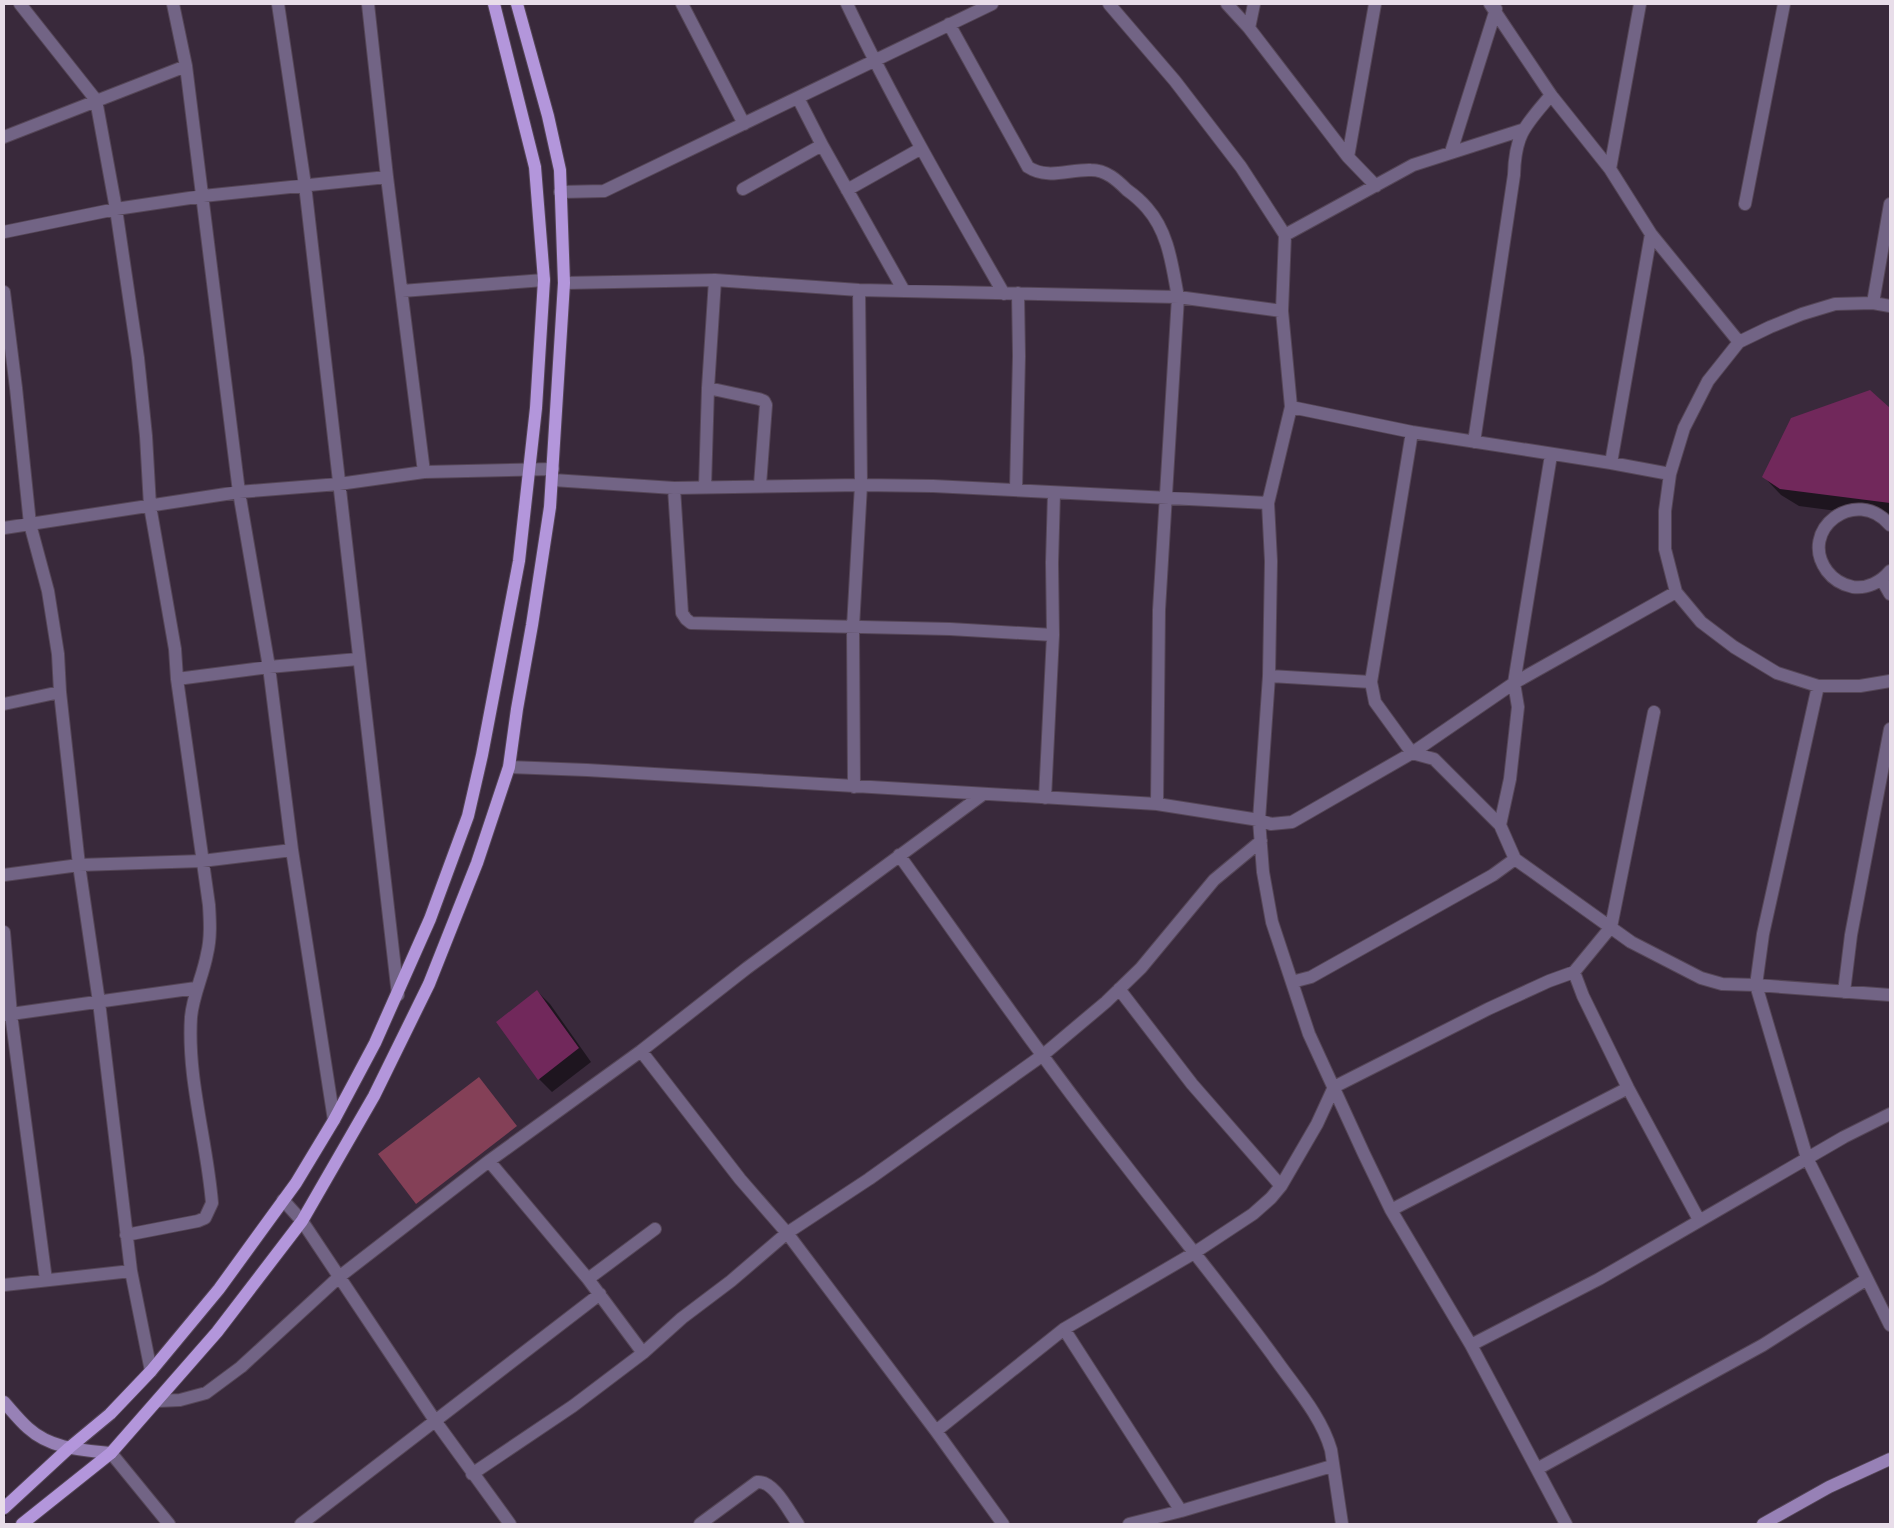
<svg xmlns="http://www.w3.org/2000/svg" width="1894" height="1528" viewBox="0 0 1894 1528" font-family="Figtree,sans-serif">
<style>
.green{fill:#844057}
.shadow{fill:#0007}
.building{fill:#71285b}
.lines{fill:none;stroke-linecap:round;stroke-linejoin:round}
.street-casing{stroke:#554657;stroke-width:14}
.secondary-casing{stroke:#554657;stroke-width:14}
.primary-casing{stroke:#554657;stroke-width:14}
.street{stroke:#726485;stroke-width:12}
.secondary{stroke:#9781b6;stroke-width:12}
.primary{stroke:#b396db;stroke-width:12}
</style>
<rect width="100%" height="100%" fill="#39293b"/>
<path class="green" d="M479,1077L517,1126L416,1204L378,1154Z"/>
<path class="shadow" d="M1890,410V518L1799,506L1781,495L1764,477Z
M537,991L550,1004L591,1062L552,1092L539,1079Z
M4,1494L13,1505L5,1511L7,1515L4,1517Z"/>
<path class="building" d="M1870,390L1890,408V503L1780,489L1762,477L1791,418Z
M537,990L579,1048L538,1080L496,1022Z"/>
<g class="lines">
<g class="street-casing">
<path id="street" d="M20,4L96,100L116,209L138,358L146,436L150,506L175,649L177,679L209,905C210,921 211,938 207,954C203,976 193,995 191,1017C187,1079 207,1141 212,1203L205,1218L198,1221L126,1235
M173,4L186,66L239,492L269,667L292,850L334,1120
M278,4L305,185L398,995
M368,4L387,177L424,472
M682,4L744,124
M847,4C894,103 949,198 1004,294
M1109,4L1175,81L1241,167L1285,235L1282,311L1291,407L1268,503L1271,561L1269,676L1259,820L1263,872L1272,922L1309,1034L1364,1154L1391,1210L1471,1345L1566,1524
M1227,4L1249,28L1348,157
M1375,4L1348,157L1376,186
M1490,4L1551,95L1610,169L1651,234L1739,342
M949,24L1028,167C1048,180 1069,169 1091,170C1106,170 1117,180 1127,190C1134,195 1141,201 1147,208C1169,233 1172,266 1178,297L1159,610L1157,804
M1249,28L1254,4
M798,98L822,145L904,291
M4,137L186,66
M1451,152L1496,9
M1610,169L1640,4
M743,189L822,145
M847,190L920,149
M560,192L604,191L992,4
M1745,204L1784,4
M4,232L116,209L203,196L387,177
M1285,235L1413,165L1522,130
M564,283L715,280L859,290L1178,297L1282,311
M402,291L544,280
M4,292L16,388L30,524L48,591L58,654L60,692L79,865L99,1002L131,1271L151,1371
M1873,303L1890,204
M1890,306L1873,303L1835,304L1802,314L1770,327L1739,342L1708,381L1684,428L1670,474L1665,511V549L1676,592L1701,622L1734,647L1777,673L1818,686H1860L1890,681
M708,388L759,399L764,401L766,405L760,485
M1291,407L1412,432L1611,463L1670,474
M1412,432L1371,682L1375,702L1412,753L1434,759L1500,825L1515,859L1631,942L1701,978L1722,984L1756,985L1890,995
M1474,442L1514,175C1515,133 1526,125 1551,95
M1611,463L1651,234
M553,480L674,488L861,485L933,486L1268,503
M705,487L708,388L715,280
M674,488L682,613L686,619L691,623L950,629L1053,635
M1016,489L1019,356L1018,293
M1890,525C1856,485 1797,530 1827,571C1833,579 1843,585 1853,587C1867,589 1881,582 1890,571
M4,528L239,492L339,484L424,472L553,469
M1882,580L1890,594
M1269,676L1371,682
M177,679L269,667L358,659
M1818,686L1763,934L1756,985L1807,1158L1890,1325
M4,704L60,692
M509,767L587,770L1157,804L1259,820L1271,824L1292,822L1412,753L1514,683L1676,592
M854,787L853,627L861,485L859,290
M1045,798L1053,635L1052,563L1054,493
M1500,825L1510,779L1518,707L1514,683L1551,455
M899,855C973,958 1045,1063 1124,1163C1174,1228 1226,1291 1274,1357C1294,1386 1321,1415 1331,1450L1342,1524
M4,875L79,865L202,861L292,850
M4,932L11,1014L46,1280
M1574,972L1583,996L1628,1088L1699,1220
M1292,982L1311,977L1493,875L1515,859
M1119,989L1192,1084L1281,1186
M1844,992L1851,935L1890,729
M4,1015L196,988
M641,1051L740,1179L787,1233L936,1431L1003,1524
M489,1161L588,1279L643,1353
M283,1200L302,1221L436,1422L510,1524
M1391,1210L1628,1088
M588,1279L655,1229
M4,1285L131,1271
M1064,1329L1181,1511
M1471,1345L1599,1279L1844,1137L1890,1114
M158,1401L180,1400L206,1393L241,1367L339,1277L489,1161L641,1051L747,968L982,795
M936,1431L1064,1329L1194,1253L1253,1214L1271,1198L1281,1186L1317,1124L1334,1087L1488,1009L1549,981L1574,972L1611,927L1654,712
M111,1453L169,1524
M1537,1469L1763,1345L1867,1279
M472,1474L573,1406L643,1353L682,1318L731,1281L787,1233L869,1179L1043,1055L1106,1002L1141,968L1214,880L1261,841
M301,1524L600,1294
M700,1524L757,1482C774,1480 789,1512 798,1524
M1129,1524L1181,1511L1332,1466"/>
</g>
<g class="secondary-casing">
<path id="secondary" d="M4,1402C12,1411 19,1420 28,1428C51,1449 82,1450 111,1453
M1763,1524L1829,1487L1890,1459"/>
</g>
<g class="primary-casing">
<path id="primary" d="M4,1508L69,1448L110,1414L151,1371L219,1289L296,1183L334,1120L375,1043L430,919L468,816L482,755L519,561L536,408L544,280L535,167L494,4
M22,1524L111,1453L217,1332L302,1221L374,1096L429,984L477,863L509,767L517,709L532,625L550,507L564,283L560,170L548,116L517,4"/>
</g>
<use href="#street" class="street"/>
<use href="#secondary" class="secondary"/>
<use href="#primary" class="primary"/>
</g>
<rect width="1894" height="1528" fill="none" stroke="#e8dde9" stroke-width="10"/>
</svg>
